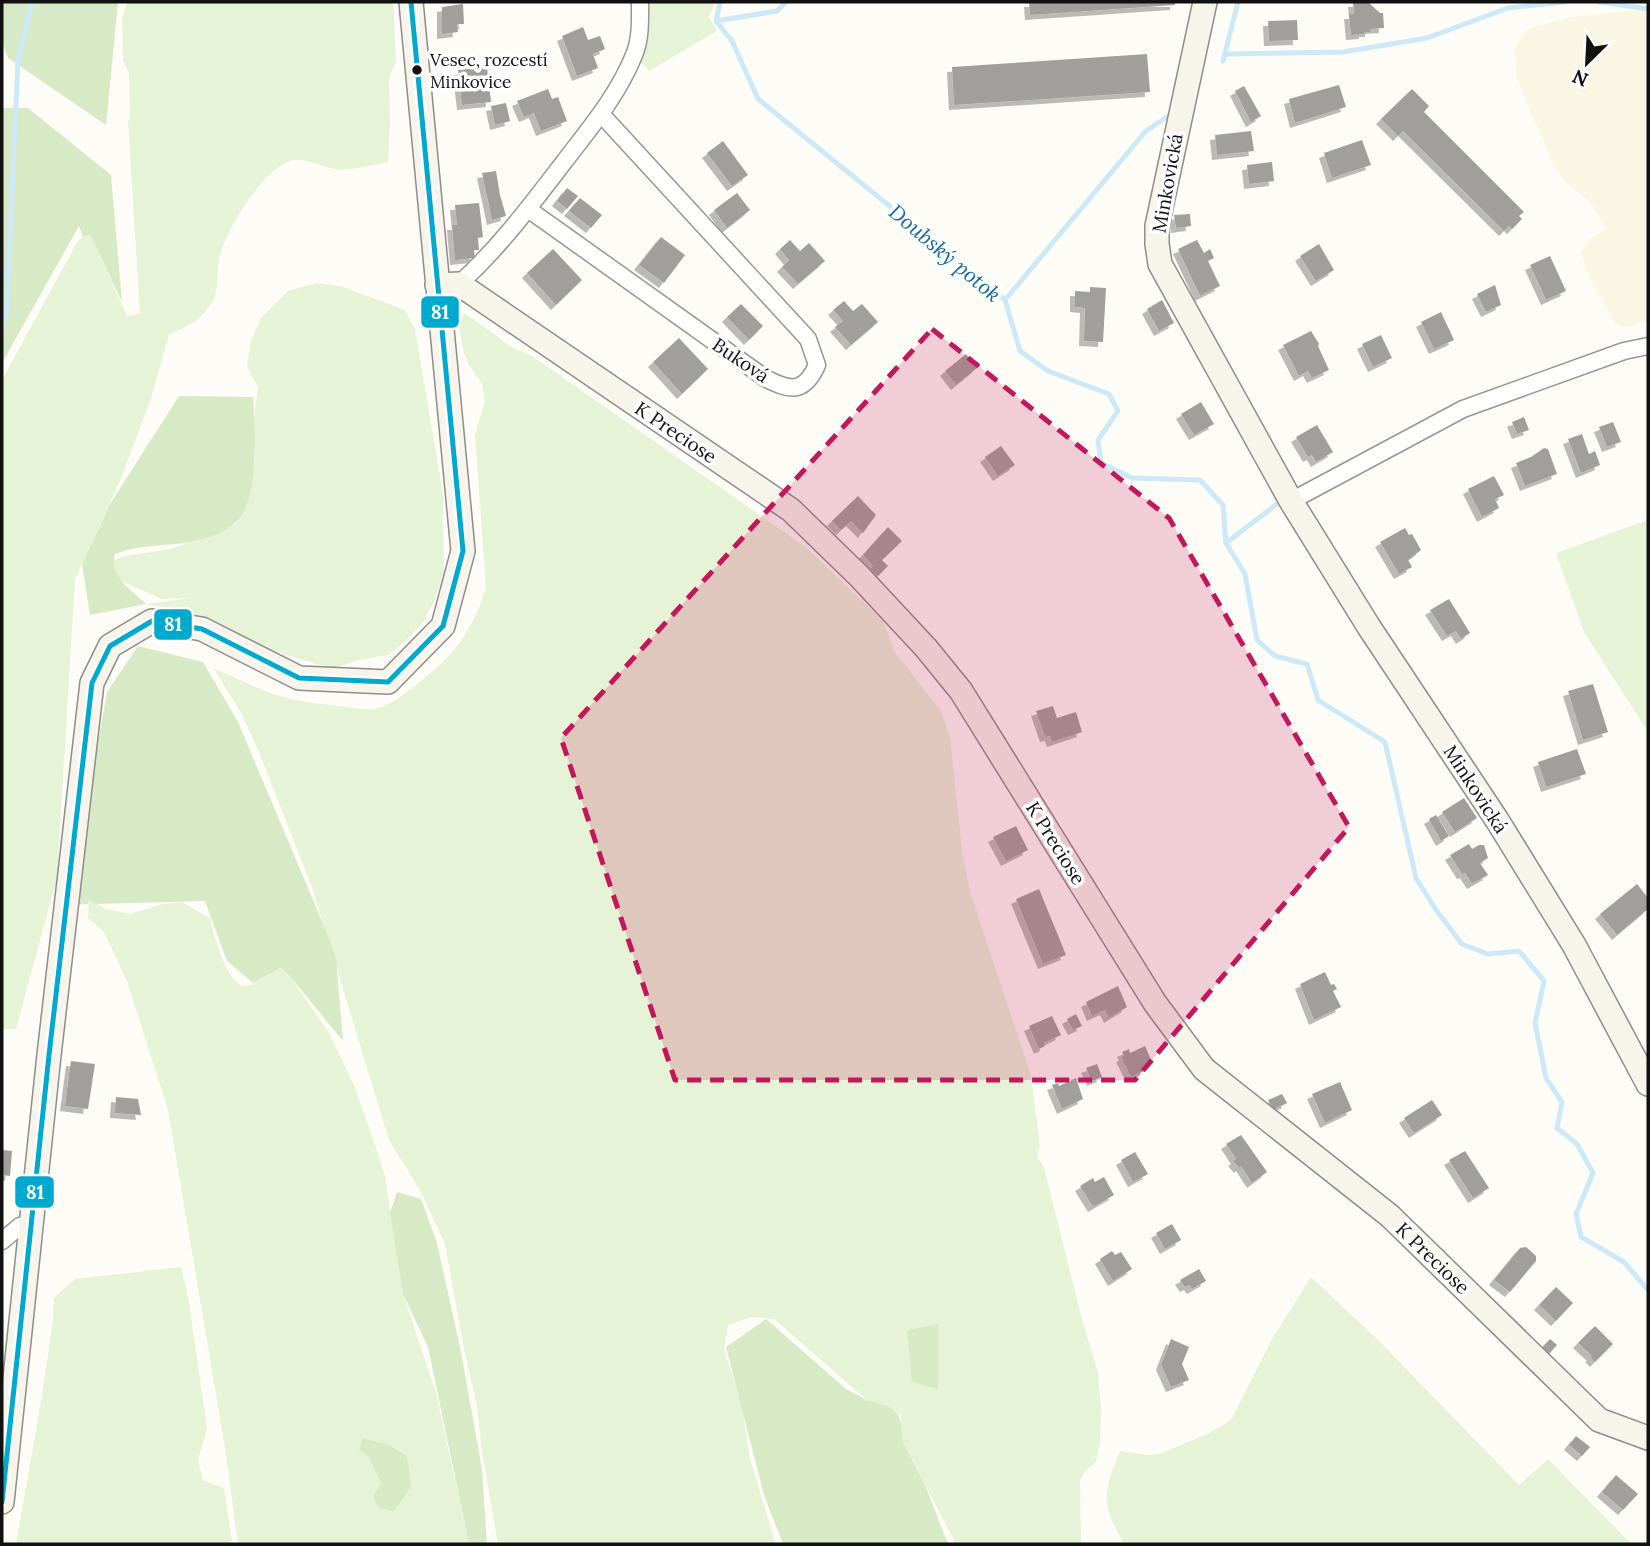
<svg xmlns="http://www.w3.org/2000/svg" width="1650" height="1546" viewBox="0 0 1650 1546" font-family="Lora,serif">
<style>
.farmland{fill:#f9f7e4}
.green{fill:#e7f3d7;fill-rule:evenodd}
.forest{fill:#d8eac5}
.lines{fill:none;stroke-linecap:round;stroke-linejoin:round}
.stream{stroke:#cde8f7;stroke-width:5}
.building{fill:#a19f9c;filter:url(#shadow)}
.street-casing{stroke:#979795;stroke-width:19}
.secondary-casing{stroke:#8e8d8b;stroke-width:26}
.street{stroke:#fffffe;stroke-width:16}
.secondary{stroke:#f6f4eb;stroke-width:23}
.bus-1-casing{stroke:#fff;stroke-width:10}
.bus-1{stroke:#00a9ce;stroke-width:5}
.marked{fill:#c2185b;fill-opacity:0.2;stroke:#c2185b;stroke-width:5;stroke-dasharray:14 9;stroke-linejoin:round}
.bus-dot{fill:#111;stroke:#fff;stroke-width:2.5}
.labels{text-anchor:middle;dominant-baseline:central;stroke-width:7;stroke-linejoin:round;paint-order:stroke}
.bus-label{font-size:17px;fill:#111;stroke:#fff;text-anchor:start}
.street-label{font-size:19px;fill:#111;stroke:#fff}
.water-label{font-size:21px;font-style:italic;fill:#1768a6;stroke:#fff}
.line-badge{stroke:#fff;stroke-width:2.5}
.badge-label{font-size:19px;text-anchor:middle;font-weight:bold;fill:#fff}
</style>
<defs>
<filter id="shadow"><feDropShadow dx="-5" dy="5" stdDeviation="0" flood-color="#0004"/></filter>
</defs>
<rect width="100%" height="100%" fill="#fdfcf7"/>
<path class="farmland" d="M1636,10L1648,11V321L1624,327L1614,323L1586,270L1581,253L1589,239L1607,229L1590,202L1565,181L1554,166L1517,79L1514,49L1527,29L1571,17Z"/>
<path class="green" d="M127,2H393L396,61L389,78L390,123L388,162C371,165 352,171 335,169C320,167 302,155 287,162C260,175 230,224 221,252C215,268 221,290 211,304C200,321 186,327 169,335L151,398L120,481L75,579L57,878L16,1029H2V380L74,248L80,239L90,233L127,316L140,314L128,120L130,117L129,73L123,60L122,18Z
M648,2H715L709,17L717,31L649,71L639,60L649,26Z
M317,283L343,287L405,310L415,329L443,494L444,572L435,599L424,621L407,639L389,655L359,660L333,669L277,652L204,616L146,604L191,598L162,599L121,581L115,574L113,562L120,557L170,549L206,538L235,525L245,508L255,459L254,416L258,388L247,366L251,341L261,318L288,291Z
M465,313L513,348L532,356L807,548L883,621L894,651L941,711L950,737L962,850L970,891L1031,1075L1040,1145L1037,1156L1044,1167L1082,1319L1098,1373L1101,1408L1100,1443L1096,1462L1085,1471L1080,1481L1081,1544H956L903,1442L901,1415L888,1406L867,1400L774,1319L752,1317L728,1325L724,1349L742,1407L750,1459L776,1544H498L482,1452L477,1406L464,1349L445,1244L421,1192L389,1140L312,887L259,752L240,711L214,669C234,676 253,687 273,694C297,702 322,704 347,707C359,709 372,711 384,706C400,699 415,686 428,675C457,653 476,622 486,587L475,435L485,401L482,384L469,365L464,353L458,322Z
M1648,520V732L1584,632L1556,553Z
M89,899L106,909L130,914L163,904L182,902L210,918C213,932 227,985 244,986C254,986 270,973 279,968L289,975L329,1033L354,1085L376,1148L385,1176L403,1294L436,1393L469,1544H238L225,1448L168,1110L127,981L104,932L88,918ZM368,1456L411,1487L381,1483Z
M181,1267L188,1296L207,1428L198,1460L203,1480L224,1488L232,1541L224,1544H16L42,1396L53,1321L54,1298L75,1279Z
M1311,1277L1378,1340L1519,1485L1548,1459L1631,1544H1124C1101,1505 1103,1492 1120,1451L1147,1455L1160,1454L1207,1434L1231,1420L1271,1341Z"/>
<path class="forest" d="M2,2H118L106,125L8,58L2,42Z
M2,108H28L111,175L122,302L90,234L83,237L79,226L2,363Z
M179,396L253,397C255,427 260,503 235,523C229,529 215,536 206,538C177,548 145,542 115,554C109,577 132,590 146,604L90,615L82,564L110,504Z
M138,646L203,662L238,722L329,938L336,959L343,1041L289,975L280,968L253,983L227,961L205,901L96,904L89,900L88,904L69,905L107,692Z
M397,1192L421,1199L437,1243L461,1352L482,1469L487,1544H469L428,1347L403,1294L390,1213Z
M766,1319L846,1389L867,1400L888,1406L898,1414L901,1422L903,1442L925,1485L948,1544H783L764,1495L726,1347Z
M938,1324V1389L912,1382L907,1330Z
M363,1438L389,1445L407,1456L411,1487L394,1511L379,1508L373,1497L381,1483L368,1456L359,1450Z"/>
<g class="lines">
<path class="stream" d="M720,2L716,21L732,41L758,99L1005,300L1020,351L1048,371L1109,394L1118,411L1098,440L1101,463L1132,478L1200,480L1223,505L1226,543L1245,574L1257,640L1275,656L1307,664L1318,700L1385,742L1416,878L1436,910L1462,944L1488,954L1519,951L1544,981L1535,1023L1546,1078L1562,1102L1557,1128L1577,1144L1593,1173L1576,1214L1581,1237L1624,1262L1648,1290
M1600,2L1648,9
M716,21L777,11L786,2
M1226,54L1343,52L1427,38L1508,8L1565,2
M1223,61L1238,2
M1005,300L1145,132L1171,114
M2,330L7,306L18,60L32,2
M1226,543L1277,504"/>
</g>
<path class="building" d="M1029,2H1175V5L1030,15Z
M1353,2H1368L1380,13H1383L1384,28L1370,29V32H1364V34L1351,35L1349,14H1354Z
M463,4L464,24H457L458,32L442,34V7Z
M1297,20L1298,40L1269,41L1268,21Z
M583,27L588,40L600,36L605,49L593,54L598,68L577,76L562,36Z
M1147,54L1150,92L954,105L952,67Z
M487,67L491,102L462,105L458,70Z
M1339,85L1346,107L1295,123L1289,99Z
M1244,86L1261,116L1251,122L1235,91Z
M548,89L552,99L558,97L567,121L541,131L534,113L524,117L517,101Z
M1412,89L1429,106L1424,112L1524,212L1519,216L1522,219L1512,229L1509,226L1504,231L1403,131L1398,136L1381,119Z
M506,103L510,121L495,125L491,106Z
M1251,131L1254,151L1217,155L1215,135Z
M1362,140L1371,165L1332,178L1324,153Z
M723,141L748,175L732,186L707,153Z
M1272,162L1274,181L1249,184L1247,165Z
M496,171L500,195L506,216L492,220L482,173Z
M567,188L578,196L567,209L557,201Z
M737,193L750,210L727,228L714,210Z
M580,198L602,215L591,228L569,211Z
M479,203L483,237L478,238L479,250H474L475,258L455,260L452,225H457L455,205Z
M1190,214L1191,226L1176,228L1174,215Z
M661,237L685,255L664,283L639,265Z
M790,240L800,251L809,243L825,261L798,284L782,267L789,260L780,249Z
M1197,240L1204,253L1210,249L1214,258L1208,261L1220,286L1200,296L1178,249Z
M1319,244L1334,270L1316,281L1300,256Z
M553,249L582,280L556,305L527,273Z
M1550,256L1566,291L1546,300L1530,265Z
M1495,285L1501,305L1486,312L1477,294Z
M1090,287L1106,288L1103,342L1084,341L1085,308L1075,307V291L1090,292Z
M1162,300L1174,323L1159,331L1147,309Z
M844,301L853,311L862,304L878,322L851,345L835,327L843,321L833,310Z
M741,304L763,326L749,340L727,317Z
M1441,312L1454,340L1434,349L1421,322Z
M1311,331L1319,344L1318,346L1329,370L1312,378L1308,371L1299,376L1283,345Z
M1381,335L1392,358L1373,367L1362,344Z
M679,338L708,369L682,394L653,362Z
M966,354L977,368L956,385L945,371Z
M1201,402L1214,424L1194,435L1181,414Z
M1524,417L1529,430L1517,434L1512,422Z
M1613,422L1621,442L1607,447L1599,427Z
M1317,425L1333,452L1316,462L1312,455L1308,457L1296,437Z
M1582,434L1589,454L1595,451L1600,465L1581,473L1568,439Z
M1001,446L1015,465L998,476L985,457Z
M1544,448L1548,449L1557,474L1525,486L1516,463L1531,457Z
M1494,476L1504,495L1495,499L1499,508L1482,517L1468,489Z
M858,496L876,515L863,533L851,521L841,530L832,521Z
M888,527L902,541L882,560L888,566L878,576L870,569L873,566L863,555Z
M1405,528L1409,535L1412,534L1421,550L1408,560L1412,567L1399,574L1380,542Z
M1449,599L1470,633L1461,639L1456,631L1447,636L1430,610Z
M1593,684L1608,732L1583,740L1568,691Z
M1053,706L1057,718L1076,712L1082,732L1052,742L1050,736L1045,737L1036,711Z
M1577,749L1586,774L1546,787L1538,762Z
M1464,798L1477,818L1455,832L1442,812Z
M1436,815L1449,836L1441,841L1429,819Z
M1016,826L1028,850L1006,861L993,837Z
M1469,844L1472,849L1479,845H1484L1488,858L1480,863L1488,875L1472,884L1465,873L1462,874L1450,855Z
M1637,884L1648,898V909L1617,935L1600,914Z
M1039,889L1066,955L1043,964L1016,899Z
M1325,972L1331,985L1334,984L1337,989L1333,991L1341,1007L1314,1020L1300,984Z
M1118,986L1127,1007L1109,1018L1105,1010L1092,1016L1086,1002Z
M1076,1014L1082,1026L1073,1030L1067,1019Z
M1052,1016L1061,1035L1044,1043L1045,1046L1039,1049L1029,1026Z
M1145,1046L1152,1062L1144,1066L1146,1070L1131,1077L1121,1057L1124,1056L1122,1052L1129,1049L1130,1053Z
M71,1061L95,1064L88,1109L65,1106Z
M1097,1064L1102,1077L1092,1081L1086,1068Z
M1076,1078L1083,1099L1062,1109L1052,1085L1058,1083L1059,1086Z
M1340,1082L1352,1110L1325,1123L1312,1094Z
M1282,1094L1287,1103L1273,1110L1268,1100Z
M116,1097L138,1099L141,1115L115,1113Z
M1432,1100L1442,1115L1414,1133L1404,1118Z
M1241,1135L1267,1172L1252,1183L1241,1166L1239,1168L1233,1161L1236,1159L1226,1144Z
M2,1150L12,1151L10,1176L2,1175Z
M1465,1151L1489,1188L1473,1198L1449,1160Z
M1135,1152L1148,1174L1133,1182L1121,1160Z
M1104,1177L1114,1195L1093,1207L1080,1186L1093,1178L1095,1182Z
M1172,1224L1181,1240L1165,1249L1156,1233Z
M1526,1247L1536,1256V1261L1510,1292L1494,1280L1520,1248Z
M1112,1251L1115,1255L1121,1252L1132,1269L1113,1281L1100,1259Z
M1199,1269L1206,1281L1192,1289L1189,1285L1185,1287L1180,1280Z
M1556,1287L1573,1303L1556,1321L1539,1305Z
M1595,1326L1613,1344L1595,1362L1590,1357L1592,1356L1578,1343Z
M1171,1339L1189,1347L1182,1364L1189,1380L1171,1387L1161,1365Z
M1550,1339L1557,1345L1547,1356L1540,1350Z
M1576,1436L1590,1447L1582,1456L1569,1445Z
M1616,1475L1638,1494L1623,1510L1602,1492Z"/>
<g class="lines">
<g class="street-casing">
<path id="street" d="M528,209L765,378C790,391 804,394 817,365L808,339L601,114
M459,284C499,248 531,205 564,162C590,128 618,95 634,55C641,39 640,19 640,2
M1291,501L1463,409L1624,351L1648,346
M2,1241L20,1226L32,1223"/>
</g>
<g class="secondary-casing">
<path id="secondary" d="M1205,2L1157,226V244L1160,264L1291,501L1369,627L1497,820L1574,945L1648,1084
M437,285L459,284L791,510L859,576L926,648L961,691L1155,1003L1204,1069L1390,1216L1599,1420L1648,1438
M2,1502L49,1055L92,683L110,646L152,621L202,629L299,678L388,682L443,626L463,551L411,2"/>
</g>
<use href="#street" class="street"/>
<use href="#secondary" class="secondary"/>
<g class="bus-1-casing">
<path id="bus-1" d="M2,1502L49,1055L92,683L110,646L152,621L202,629L299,678L388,682L443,626L463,551L411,2"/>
</g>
<use href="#bus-1" class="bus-1"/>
</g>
<path class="marked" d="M932,329L1169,518L1349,827L1135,1080H675L561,738Z"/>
<circle class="bus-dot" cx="417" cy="70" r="6"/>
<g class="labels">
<g class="bus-label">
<text x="430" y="60">Vesec, rozcestí<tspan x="430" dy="22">Minkovice</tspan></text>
</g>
<g class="street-label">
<text transform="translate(1167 183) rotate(-80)">Minkovická</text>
<text transform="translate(741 360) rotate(34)">Buková</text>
<text transform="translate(676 432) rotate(34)">K Preciose</text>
<text transform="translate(1476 789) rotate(57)">Minkovická</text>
<text transform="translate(1056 843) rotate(58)">K Preciose</text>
<text transform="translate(1433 1258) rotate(44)">K Preciose</text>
</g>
<g class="water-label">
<text transform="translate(945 253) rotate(40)">Doubský potok</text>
</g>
</g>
<g class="line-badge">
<rect x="420" y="295" width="40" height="34" rx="7" fill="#00a9ce"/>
<rect x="153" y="608" width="40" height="33" rx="7" fill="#00a9ce"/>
<rect x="14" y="1175" width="41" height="34" rx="7" fill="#00a9ce"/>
</g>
<g class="badge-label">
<text x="440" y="319">81</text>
<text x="173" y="631">81</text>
<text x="35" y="1199">81</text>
</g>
<rect width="1650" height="1546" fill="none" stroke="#111111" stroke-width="7"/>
<g transform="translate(1587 63) rotate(204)" stroke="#ffffff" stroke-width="5" paint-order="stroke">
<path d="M0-5L12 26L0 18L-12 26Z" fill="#111111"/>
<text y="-10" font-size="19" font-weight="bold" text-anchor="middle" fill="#111111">N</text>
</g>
</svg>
